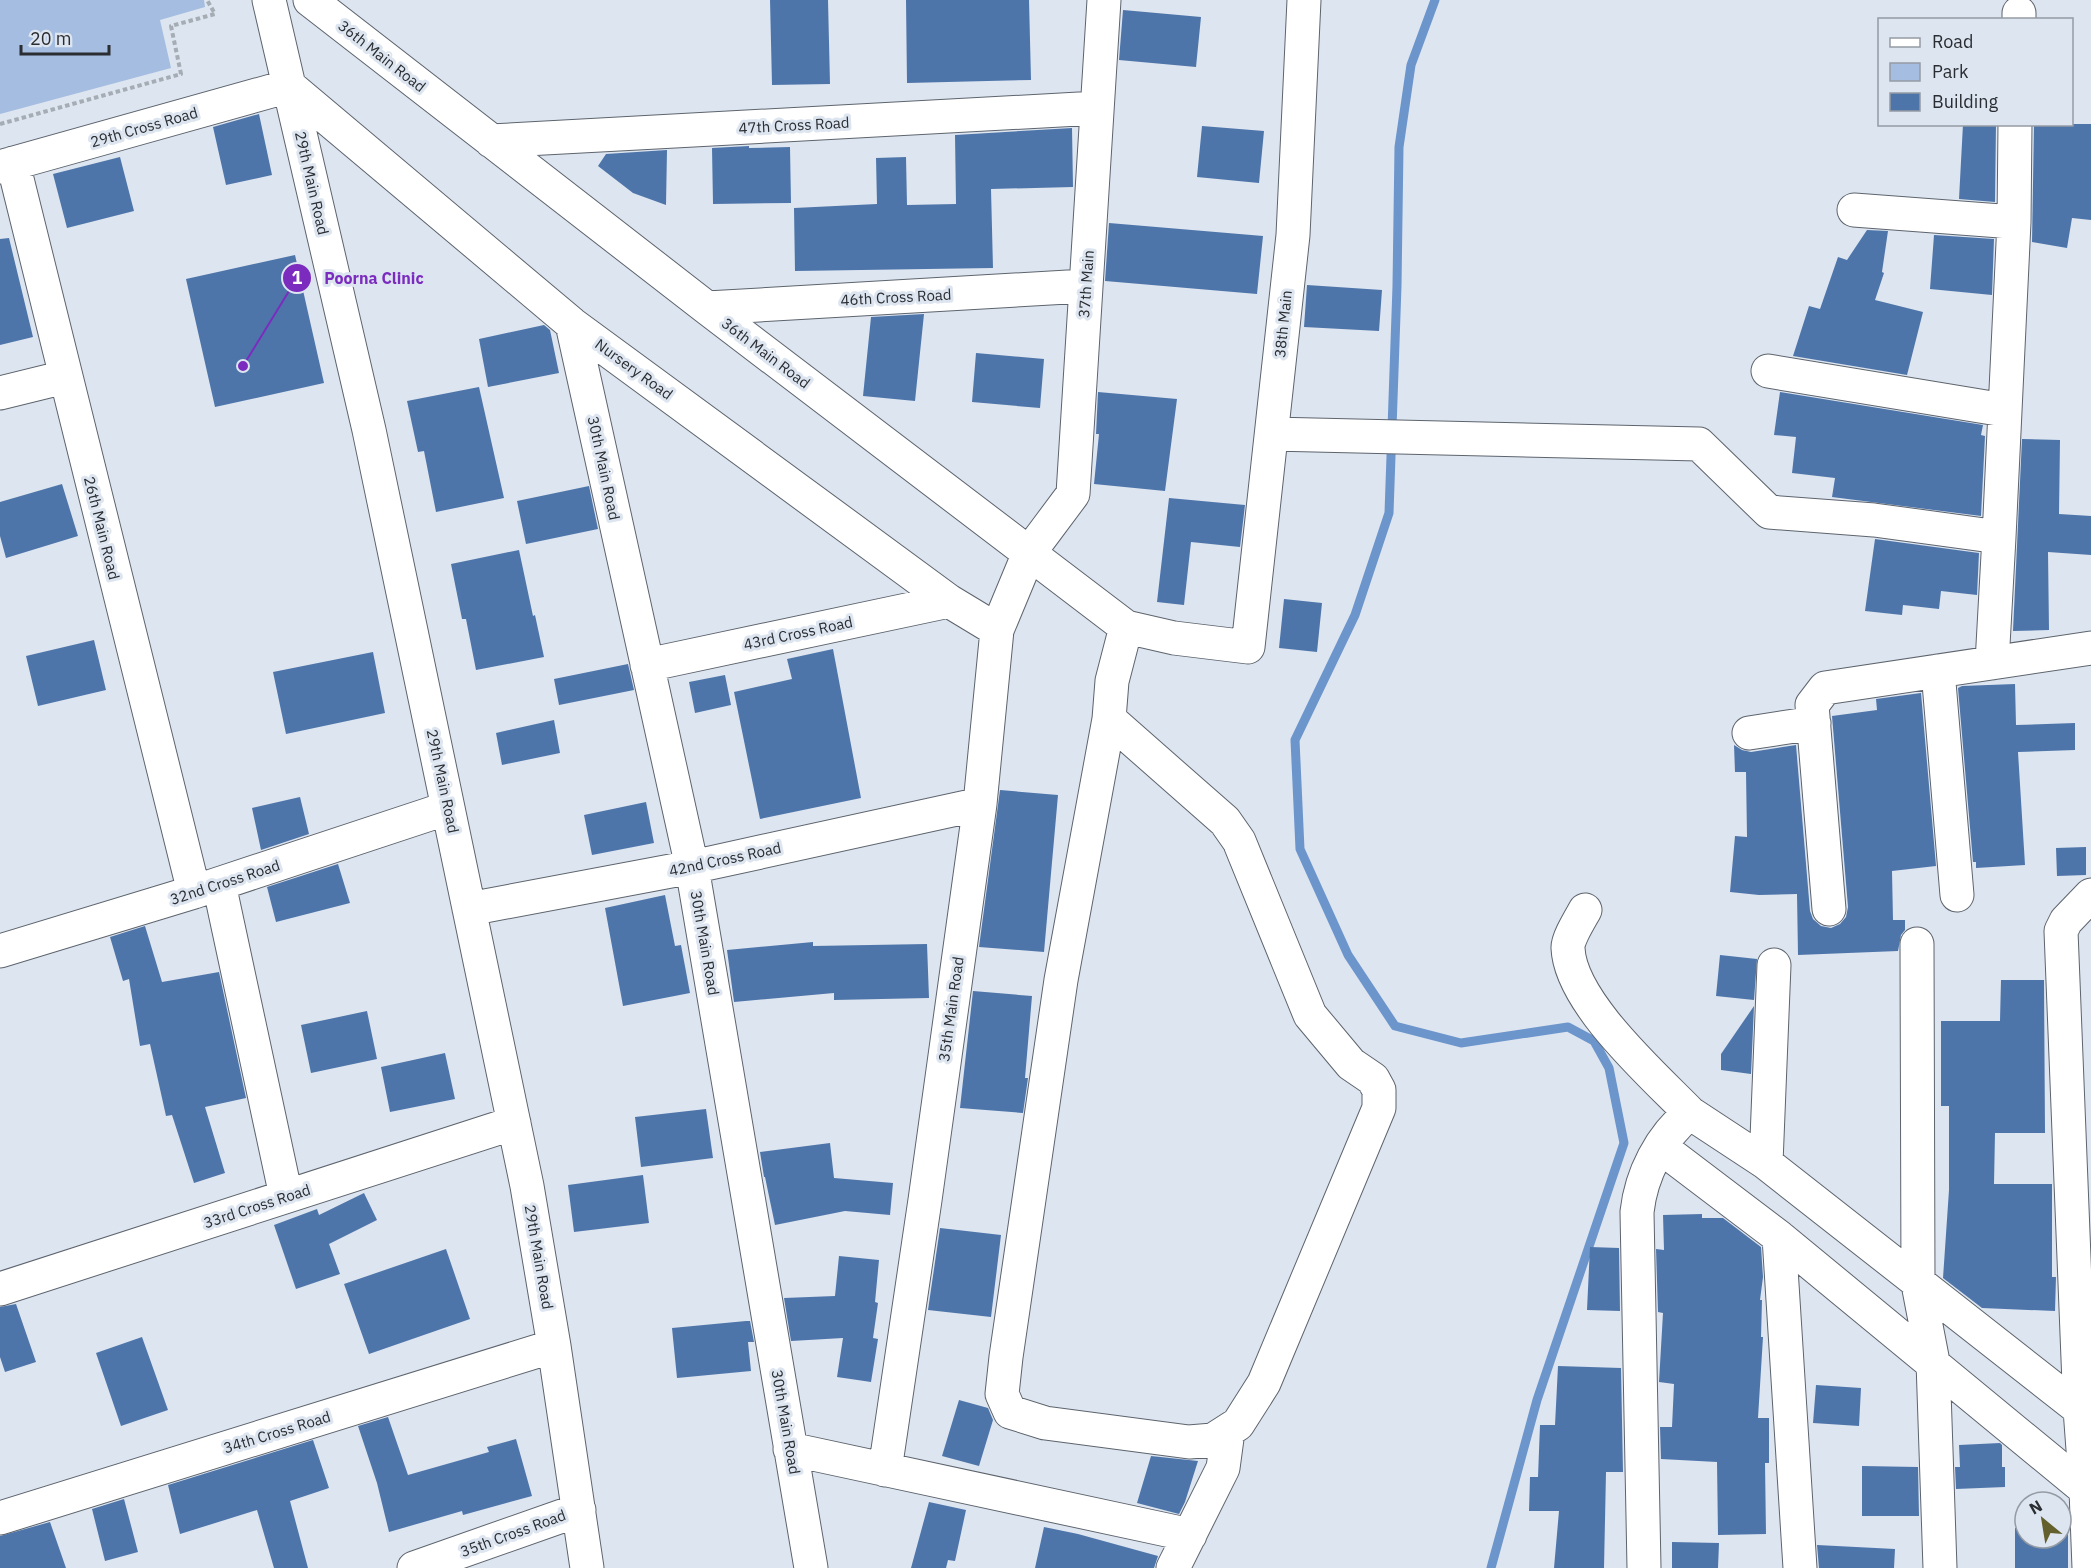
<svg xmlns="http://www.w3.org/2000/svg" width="2091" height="1568" viewBox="0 0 2091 1568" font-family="'IBM Plex Sans',sans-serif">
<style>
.green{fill:#a4bde0}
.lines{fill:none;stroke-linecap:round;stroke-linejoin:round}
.stream{stroke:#6c95cc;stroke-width:9}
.building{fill:#4e75aa}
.minor-casing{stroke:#5d646d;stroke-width:35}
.path{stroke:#a5acb4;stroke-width:4;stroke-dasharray:4.5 3;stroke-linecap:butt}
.minor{stroke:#fff;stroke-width:33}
.labels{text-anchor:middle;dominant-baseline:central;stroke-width:6;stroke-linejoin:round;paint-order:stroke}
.street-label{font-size:15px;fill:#2a2d31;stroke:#dde5f0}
.leader{fill:none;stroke:#7b2cbf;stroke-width:2}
.callout-dot{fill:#7b2cbf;stroke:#dde5f0;stroke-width:2}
.mark-label{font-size:18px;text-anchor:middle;font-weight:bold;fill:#fff}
.callout-label{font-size:16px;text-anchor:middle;font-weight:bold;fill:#7b2cbf;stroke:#dde5f0;stroke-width:6;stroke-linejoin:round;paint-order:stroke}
</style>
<rect width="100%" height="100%" fill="#dde5f0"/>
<path class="green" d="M0,0H204L205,7L160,20L171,68L0,114Z"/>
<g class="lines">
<path class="stream" d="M1435,0L1411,65L1399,147L1397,286L1389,513L1355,615L1295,740L1300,849L1348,955L1395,1026L1461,1043L1568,1027L1594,1041L1609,1068L1624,1143L1537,1400L1491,1568"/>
</g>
<path class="building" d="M770,0H828L830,84L772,85Z
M906,0H1029L1031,80L907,83Z
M1123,10L1201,17L1196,67L1119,60Z
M259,114L272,175L226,185L213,127Z
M1963,124H1996L1995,202L1959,199Z
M2034,124H2091V220L2072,218L2067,248L2032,242Z
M1202,126L1264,131L1259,183L1197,177Z
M1072,128L1073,187L991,189L993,268L795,271L794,208L877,204L876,158L906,157L907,205L956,204L955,135Z
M749,146V148L790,147L791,203L713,204L712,148Z
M667,150L666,205L633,193L598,166L606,154Z
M120,157L134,211L67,228L53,174Z
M1109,223L1263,236L1257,294L1105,281Z
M1867,230L1888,231L1882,272L1884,273L1875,300L1923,312L1907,375L1793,356L1809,306L1820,309L1838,257L1847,260Z
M1934,235L1994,239L1992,295L1930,289Z
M9,238L33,337L0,345V239Z
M295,255L324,383L215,407L186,279Z
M1307,285L1382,290L1379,331L1304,327Z
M924,314L915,401L863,396L871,317Z
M544,325L550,330L559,373L488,387L479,339Z
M976,353L1044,359L1040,408L972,402Z
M479,387L504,498L436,512L424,451L418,452L407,401Z
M1098,392L1177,399L1165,491L1094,484L1099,434H1096Z
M1780,392L1983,425L1981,435L1985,436L1981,516L1832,497L1835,478L1792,473L1796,437L1774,435Z
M2022,439L2060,440L2059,514L2091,516V555L2048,552L2049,630L2013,631Z
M62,484L78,536L6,558L0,536V502Z
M589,486L598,529L526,544L517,501Z
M1169,498L1245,505L1240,547L1191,542L1184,605L1157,602Z
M1875,539L1979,553L1977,595L1941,591L1939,609L1903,605L1902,615L1865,611Z
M519,550L533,616L535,615L544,657L476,670L466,619H462L451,564Z
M1284,599L1322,603L1317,652L1279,648Z
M94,640L106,690L38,706L26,656Z
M833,649L861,798L760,819L734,692L792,679L787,659Z
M373,652L385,713L286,734L273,672Z
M628,664L634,690L559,705L554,679Z
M725,675L731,705L695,713L689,682Z
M2015,684L2016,725L2075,723V750L2018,752L2025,865L1976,868V862H1973L1958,688L1962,686Z
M1921,693L1936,866L1892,871L1893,920H1905V930L1901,935L1898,951L1798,955L1797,894L1759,895L1730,892L1735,836L1747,837L1746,772H1735L1734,745L1742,750L1751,752L1796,745L1810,911L1813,919L1821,926L1831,928L1840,924L1846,917L1848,907L1832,716L1877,710L1876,699Z
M554,720L560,753L502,765L496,733Z
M1000,790L1058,795L1044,952L979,947Z
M300,797L309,834L261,850L252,808Z
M646,802L654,843L592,855L584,815Z
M2086,847V875L2057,876L2056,848Z
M338,864L350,903L276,922L267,887Z
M665,895L675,946L681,945L690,993L623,1006L605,908Z
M145,926L162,982L219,972L246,1098L205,1107L225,1173L194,1183L172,1115L166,1116L150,1044L140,1046L129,979L123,981L110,937Z
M813,942V946L927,944L929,998L834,1000V993L734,1002L727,950Z
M1720,955L1757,959L1754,1000L1716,996Z
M2001,980H2044L2045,1133H1995L1994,1184H2052V1277H2056L2055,1311L1982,1308L1943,1278L1949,1190V1106H1941V1021H2000Z
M973,991L1032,996L1025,1078H1028L1023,1113L960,1108Z
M1754,1006L1751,1074L1721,1070V1054Z
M367,1011L377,1059L311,1073L301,1025Z
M445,1053L455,1099L390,1112L381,1067Z
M706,1109L713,1158L641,1167L635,1117Z
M830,1143L834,1178L893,1183L890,1215L845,1211L775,1225L765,1177H764L760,1152Z
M643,1175L649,1223L574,1232L568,1185Z
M364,1193L377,1220L329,1244L340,1274L296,1289L274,1225L317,1209L319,1215Z
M1702,1214V1218H1723L1761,1247L1763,1277L1760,1300H1762L1761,1337H1763L1758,1418H1769V1463H1765L1766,1534L1718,1535L1717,1462L1661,1459L1660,1427H1672L1674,1384L1659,1382L1663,1313L1658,1312L1656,1249L1664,1250L1663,1215Z
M940,1228L1001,1235L991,1317L928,1310Z
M1590,1247L1619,1248L1620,1311L1587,1310Z
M446,1249L470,1319L369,1354L344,1284Z
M839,1256L879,1260L875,1302L878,1303L873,1338L878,1339L871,1382L837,1377L843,1338L791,1341L784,1298L835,1296Z
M16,1304L36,1362L5,1372L0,1357V1307Z
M746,1321H750L754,1342H748L751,1371L677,1378L672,1328Z
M142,1337L168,1410L121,1426L96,1353Z
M1558,1366L1621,1368L1623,1472H1606L1604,1568H1554L1559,1511H1529L1530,1477H1538L1540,1425H1555Z
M1816,1385L1861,1388L1859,1426L1813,1423Z
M959,1400L988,1408L993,1420L979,1466L942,1456Z
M388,1417L408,1475L489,1452L487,1447L516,1439L532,1496L463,1515L462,1511L389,1532L377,1483L358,1426Z
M313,1440L329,1488L290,1501L308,1568H274L257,1510L180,1534L168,1485Z
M2000,1443L2002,1445V1467H2005V1487L1956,1489L1955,1467H1960L1959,1445Z
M1151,1456L1198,1461L1185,1502L1179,1514L1137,1503Z
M1862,1466L1918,1467L1919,1516H1862Z
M124,1499L138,1552L105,1561L92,1509Z
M929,1502L966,1510L955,1561L948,1560L946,1568H911Z
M50,1522L66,1568H0V1536Z
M1044,1527L1078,1534L1158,1556L1154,1568H1035Z
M2015,1528H2025V1538H2061V1528H2068V1568H2015Z
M1672,1542L1719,1543L1718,1568H1672Z
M1817,1545L1895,1549L1894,1568H1819Z"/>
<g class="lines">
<g class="minor-casing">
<path id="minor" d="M269,0L369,430L527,1186L554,1346L587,1568
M310,0L707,308L1126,627L1174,638L1248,647L1293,235L1304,0
M2019,20V13
M491,141L1097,108
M13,163L194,892
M0,167L289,86L572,324L949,601L997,630
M1854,210L2014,222
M707,308L1085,286
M572,324L692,867L811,1568
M1768,371L2004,410
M0,393L65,377
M1272,434L1699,444L1769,512L1874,520L1999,537L1992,663
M1999,537L2014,222L2015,124
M647,665L949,601
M1938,671L1957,895
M1109,719L1061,980L1006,1357L1002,1394L1010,1412L1045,1423L1189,1442L1213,1440L1238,1424L1264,1383L1379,1108V1090L1373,1079L1351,1064L1310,1015L1239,841L1225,821L1109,719L1112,681L1126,627
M1749,733L1814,723
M219,884L286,1196
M469,909L692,867L980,804
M1829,909L1812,705L1825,688L2091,648
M1585,910C1580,919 1567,940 1568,948C1570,1002 1653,1075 1690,1113
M1917,944L1918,1284L1933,1362L1940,1568
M0,951L194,892L448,808
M1662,1146L1663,1149L1779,1237L2091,1494
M1766,1163L1774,965
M1779,1237L1800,1568
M0,1289L514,1123
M790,1449L1190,1535
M885,1470L925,1200L980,804L997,630L1029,553L1073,494L1104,0
M0,1518L554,1346
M414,1568L579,1510
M1173,1568L1223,1468L1228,1431
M1644,1568L1637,1212C1641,1175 1660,1137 1690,1113L1766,1163L2091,1418
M2089,1568L2086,1490L2080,1409L2061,931L2066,921L2091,895"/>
</g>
<path class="path" d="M0,124L181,74L171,26L215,14L207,0"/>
<use href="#minor" class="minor"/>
</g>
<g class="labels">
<g class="street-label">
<text transform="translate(382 56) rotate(38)">36th Main Road</text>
<text transform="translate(794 125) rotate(-3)">47th Cross Road</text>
<text transform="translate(144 127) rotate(-16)">29th Cross Road</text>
<text transform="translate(312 183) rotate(77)">29th Main Road</text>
<text transform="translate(1086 284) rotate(-86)">37th Main</text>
<text transform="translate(896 297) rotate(-3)">46th Cross Road</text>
<text transform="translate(1283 324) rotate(-84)">38th Main</text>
<text transform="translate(766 353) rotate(37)">36th Main Road</text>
<text transform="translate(634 369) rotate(36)">Nursery Road</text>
<text transform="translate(604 468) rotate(78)">30th Main Road</text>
<text transform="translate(102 528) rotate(76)">26th Main Road</text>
<text transform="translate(798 633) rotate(-12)">43rd Cross Road</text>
<text transform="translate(443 781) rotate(78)">29th Main Road</text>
<text transform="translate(725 859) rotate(-12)">42nd Cross Road</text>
<text transform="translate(225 882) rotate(-18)">32nd Cross Road</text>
<text transform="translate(705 943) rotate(80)">30th Main Road</text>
<text transform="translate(951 1009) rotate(-82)">35th Main Road</text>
<text transform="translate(257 1206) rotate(-18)">33rd Cross Road</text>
<text transform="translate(539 1257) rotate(80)">29th Main Road</text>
<text transform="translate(786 1422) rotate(80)">30th Main Road</text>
<text transform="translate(277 1432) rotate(-17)">34th Cross Road</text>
<text transform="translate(513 1533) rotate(-20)">35th Cross Road</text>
</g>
</g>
<path class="leader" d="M243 366L297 278"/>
<g class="callout-dot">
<circle cx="243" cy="366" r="6"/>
<circle cx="297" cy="278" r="15"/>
</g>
<g class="mark-label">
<text x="297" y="284">1</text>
</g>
<g class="callout-label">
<text x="374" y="284">Poorna Clinic</text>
</g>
<rect x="1878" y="18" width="195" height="108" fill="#dde5f0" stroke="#959ba4" stroke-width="1.5"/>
<rect x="1890" y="38" width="30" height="9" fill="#ffffff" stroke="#959ba4" stroke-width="1.5"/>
<text x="1932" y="48" font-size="18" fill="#2a2d31">Road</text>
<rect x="1890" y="63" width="30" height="18" fill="#a4bde0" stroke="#959ba4" stroke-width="1.5"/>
<text x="1932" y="78" font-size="18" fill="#2a2d31">Park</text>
<rect x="1890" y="93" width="30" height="18" fill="#4e75aa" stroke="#959ba4" stroke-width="1.5"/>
<text x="1932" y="108" font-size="18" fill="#2a2d31">Building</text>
<g transform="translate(2043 1520) rotate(330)"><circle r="28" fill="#dde5f0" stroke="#959ba4" stroke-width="1.5"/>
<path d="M0-4.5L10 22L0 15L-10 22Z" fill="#63602d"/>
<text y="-9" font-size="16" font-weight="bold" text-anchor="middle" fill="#2a2d31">N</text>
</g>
<path d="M21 45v9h88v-9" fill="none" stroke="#2a2d31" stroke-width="3"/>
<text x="30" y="45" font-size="18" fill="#2a2d31" stroke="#dde5f0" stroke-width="4.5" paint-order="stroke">20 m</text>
</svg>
